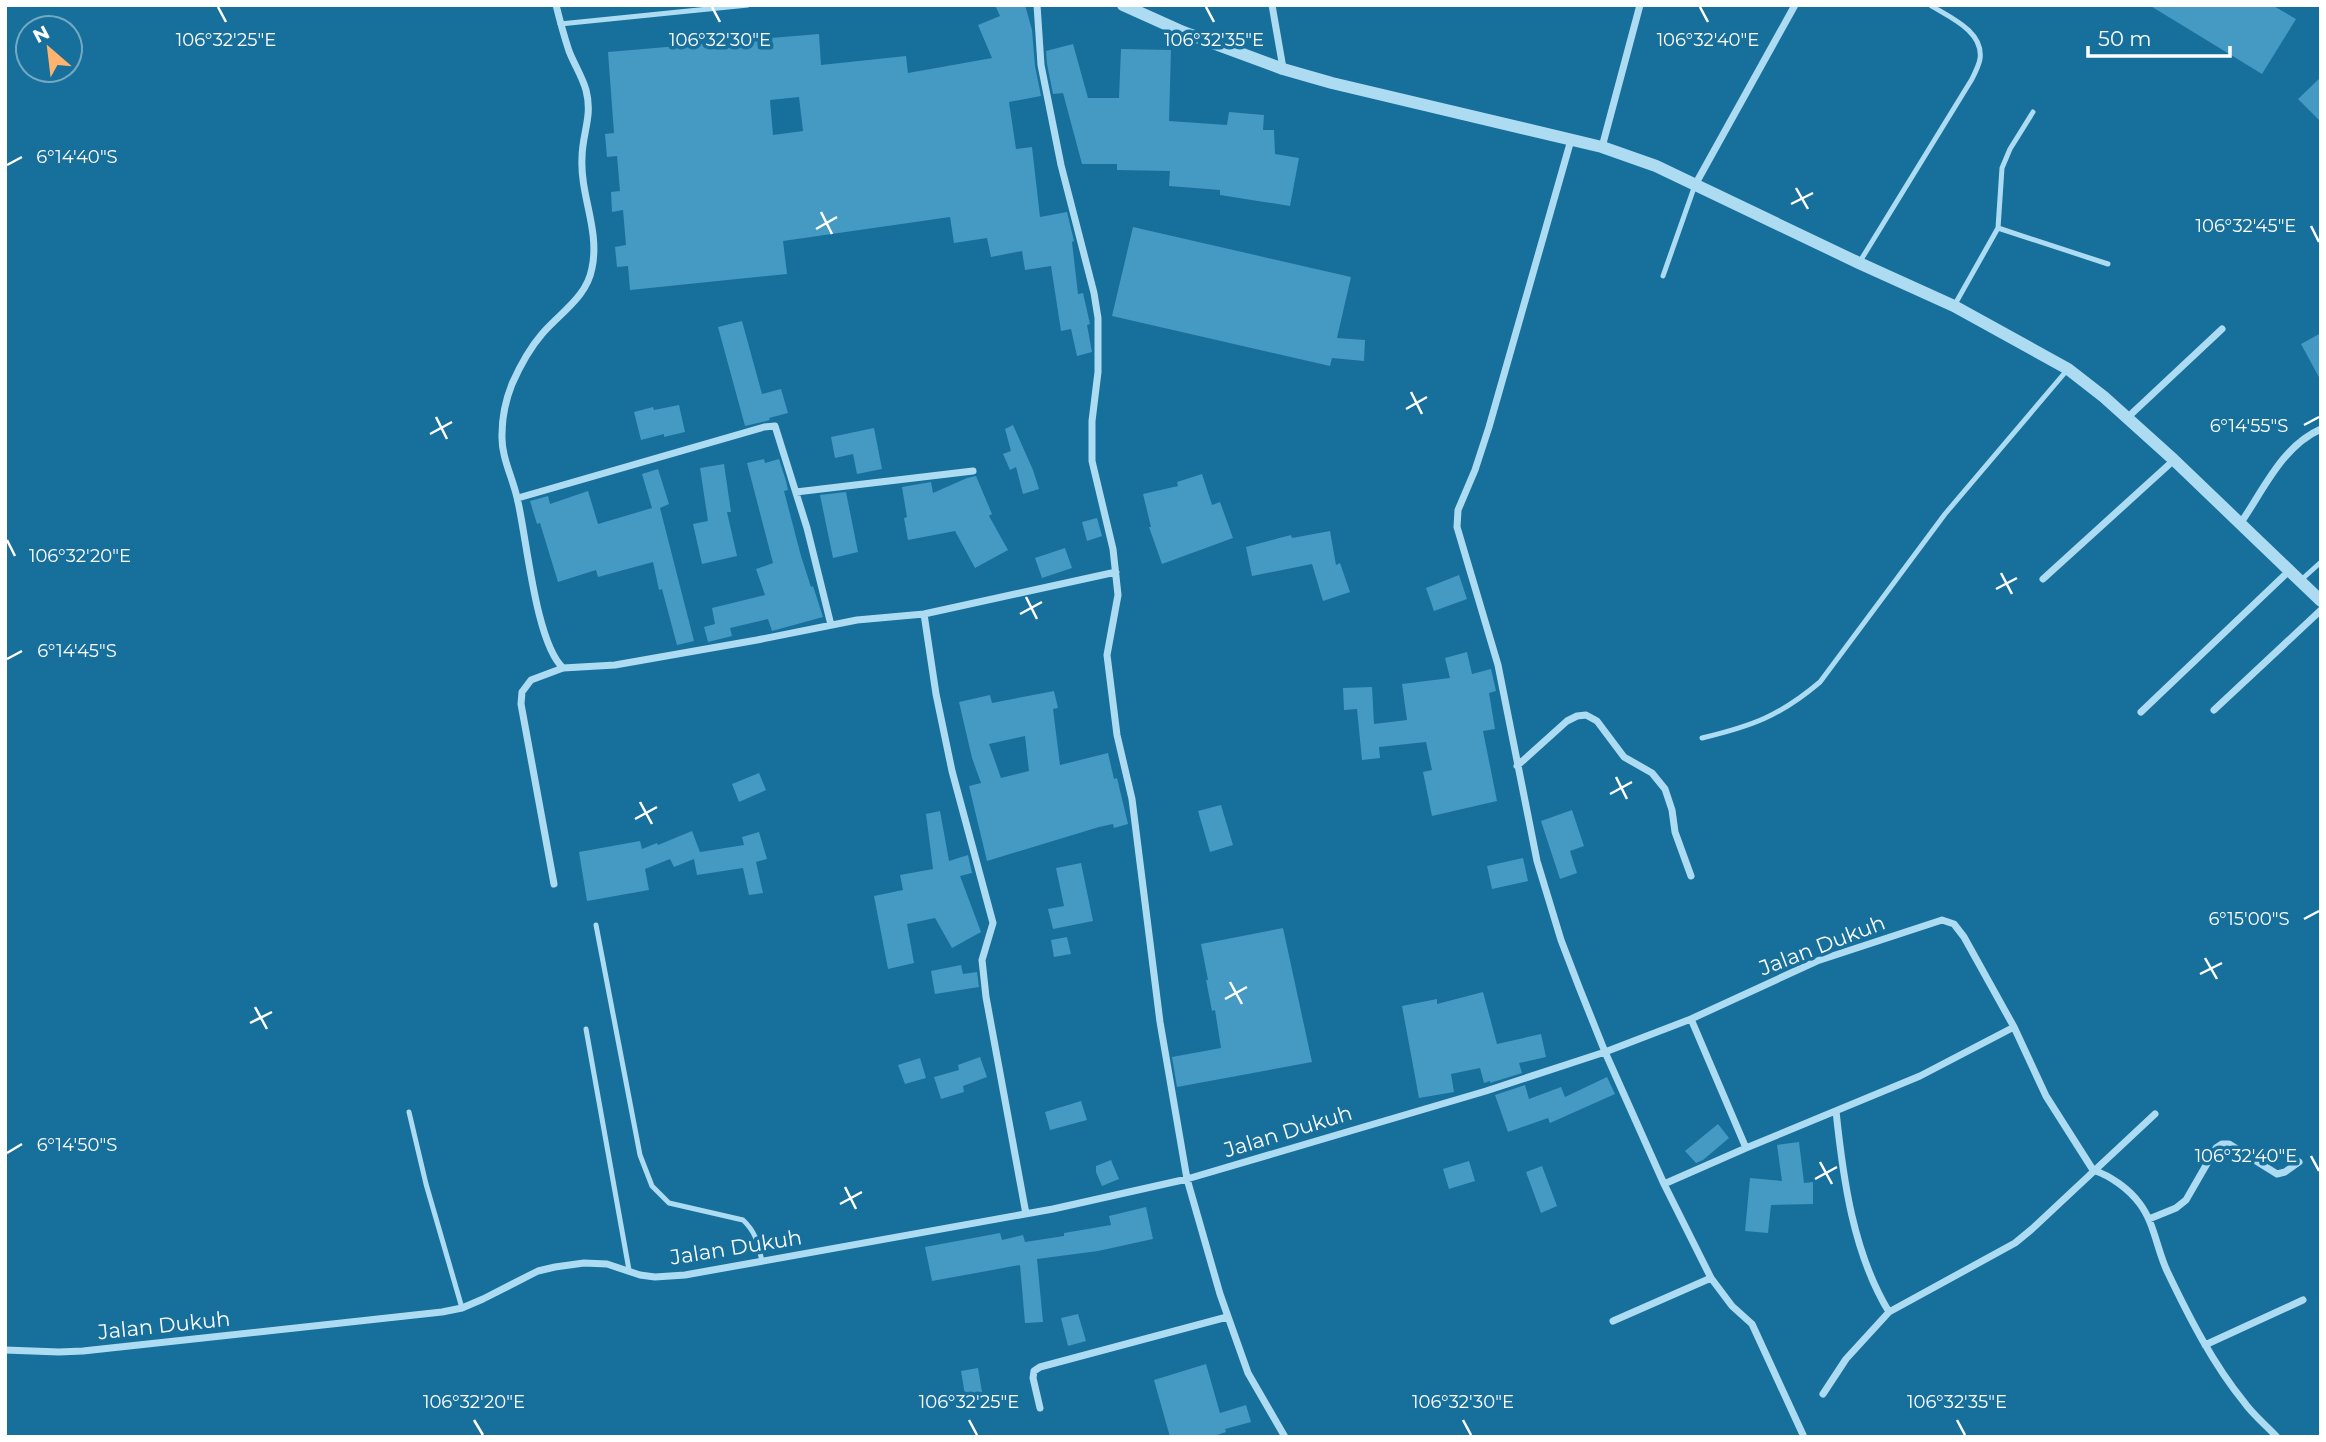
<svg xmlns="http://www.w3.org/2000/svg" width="2326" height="1442" viewBox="0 0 2326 1442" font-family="Montserrat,sans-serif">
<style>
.building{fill:#449ac3;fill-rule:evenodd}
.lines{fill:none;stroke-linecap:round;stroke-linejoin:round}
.service{stroke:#addcf2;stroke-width:5}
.minor{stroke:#addcf2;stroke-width:7}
.tertiary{stroke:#addcf2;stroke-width:12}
.ticks{fill:none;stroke:#fff;stroke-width:2.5}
.labels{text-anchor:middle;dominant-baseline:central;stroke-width:7;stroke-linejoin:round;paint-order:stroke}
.street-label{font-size:21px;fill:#fff;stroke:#176f9b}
.ticks-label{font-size:18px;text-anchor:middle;fill:#fff;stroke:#176f9b;stroke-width:7;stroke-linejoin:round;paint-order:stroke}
</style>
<rect width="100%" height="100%" fill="#176f9b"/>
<path class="building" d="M995,5H1025L1032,30L1035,66L1041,96L1009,102L1016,149L1032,147L1040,217L1067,212L1074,241L1072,242L1078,294L1083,293L1090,324L1087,325L1092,352L1077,356L1071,329L1061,331L1051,266L1025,270L1022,251L991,257L987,238L954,243L950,217L783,241L787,274L630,290L628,266L617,267L615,247L626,245L623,210L612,212L611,192L620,191L617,156L607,157L605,134L614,133L608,52L819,34L821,65L906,56L908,73L992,58L978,25L1000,16ZM799,97L803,131L773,135L770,100Z
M2149,5H2272L2296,19L2262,74Z
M1073,44L1088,98H1119L1121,49L1171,50L1169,121L1227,125L1229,112L1264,115L1263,130H1274L1275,154L1299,158L1290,206L1220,195V190L1169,186L1170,171L1117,170V164H1082L1063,93L1053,94L1047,64L1046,51Z
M2321,77V122L2298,99Z
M1133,227L1351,277L1337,338L1365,340L1364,361L1332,358L1330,366L1112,316Z
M742,321L762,394L781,389L788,413L769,418L770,420L745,426L718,327Z
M2321,333V381L2301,344Z
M679,405L685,432L664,437V434L641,440L634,412L653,407L654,410Z
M1013,425L1033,470L1039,489L1023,494L1016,467L1010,470L1003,454L1011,451L1005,429Z
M874,428L882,469L857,474L853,454L835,458L831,437Z
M764,459L765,463L779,459L786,481L788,490L784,491L801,556L811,587L813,586L823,617L772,631L768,619L730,628L732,636L708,642L704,627L715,624L712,608L765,595L756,569L773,563L747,463Z
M724,464L731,512H727L737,556L702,564L693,524L708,521L700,468Z
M658,469L669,504L660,508L694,641L677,645L662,589L659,590L653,562L598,577L596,570L558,582L540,523L537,524L530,501L548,496L550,504L588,491L598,524L652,508L642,474Z
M1202,474L1212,505L1220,502L1233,538L1162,564L1149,527H1151L1143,494L1178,486L1177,482Z
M976,476L992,514L989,516L1008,550L975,568L955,531L908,540L904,518L907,517L902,487L931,482L933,493L967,478Z
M846,492L858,552L833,558L820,495Z
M1097,518L1102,536L1087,541L1082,522Z
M1330,531L1336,565L1340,563L1350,592L1323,601L1312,564L1252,576L1246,547L1291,535L1292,538Z
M1065,548L1072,568L1042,578L1035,558Z
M1459,575L1467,599L1434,611L1426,588Z
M1467,652L1472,674L1491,669L1496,691L1489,693L1495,729L1483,731L1497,801L1432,816L1423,772L1432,770L1426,742L1379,747L1380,758L1362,760L1357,709L1344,710L1343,688L1372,687L1374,724L1407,720L1402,684L1450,678L1445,658Z
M1054,691L1058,708L1053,709L1060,765L1108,753L1114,779L1117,778L1128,824L1114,828L1113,824L1099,827L987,861L969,786L981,783L972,758L959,702L990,695L992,703ZM1025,736L1029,771L1001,778L989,744Z
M759,773L766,790L739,802L732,784Z
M1221,805L1233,845L1210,852L1198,811Z
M1572,810L1584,846L1570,851L1577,873L1560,879L1541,821Z
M940,811L949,861L968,855L972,873L960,876L981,932L952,948L935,918L907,924L914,963L888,969L874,896L903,890L900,875L933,869L926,814Z
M692,831L700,852L744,845L742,837L759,832L767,859L756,862L763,893L749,895L743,868L697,875L694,859L674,867L670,859L645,869L649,890L587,901L579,852L640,841L642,849L657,843L658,845Z
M1523,858L1528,881L1492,889L1487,866Z
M1081,863L1093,921L1053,929L1048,909L1064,906L1056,868Z
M1283,928L1312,1062L1177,1087L1172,1057L1221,1048L1215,1010L1212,1011L1206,980H1208L1201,944Z
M1067,937L1071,954L1054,957L1051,940Z
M961,965L963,974L977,972L979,987L935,994L931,971Z
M1483,992L1497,1044L1541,1034L1546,1057L1519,1063L1522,1073L1490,1083V1081L1484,1083L1480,1068L1451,1074L1454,1092L1419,1098L1402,1006L1437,999V1004Z
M980,1057L987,1077L963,1086L964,1092L941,1099L934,1077L959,1070L958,1065Z
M920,1058L926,1078L905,1084L898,1065Z
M1607,1077L1615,1094L1550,1123L1548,1118L1508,1132L1495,1095L1525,1085L1529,1099L1561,1087L1565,1097Z
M1081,1101L1087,1120L1050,1130L1045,1112Z
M1718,1124L1729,1138L1703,1160L1696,1163L1685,1151Z
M1799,1142L1804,1183L1813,1182V1204L1771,1205L1768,1233L1745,1231L1750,1178L1782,1181L1777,1145Z
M1111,1160L1119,1179L1102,1186L1096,1172V1166Z
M1469,1161L1475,1181L1449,1189L1443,1169Z
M1542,1166L1557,1206L1541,1213L1526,1172Z
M1146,1207L1153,1239L1098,1251L1037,1259L1043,1322L1025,1323L1020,1265L932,1281L925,1247L1000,1233L1002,1240L1023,1235L1025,1242L1064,1236V1233L1111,1225L1109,1216Z
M1078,1314L1086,1341L1068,1346L1061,1318Z
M1206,1364L1220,1413L1246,1405L1251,1422L1225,1429L1226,1432L1211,1437H1170L1154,1380Z
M978,1368L983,1398L966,1401L961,1371Z"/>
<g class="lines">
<path class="service" d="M560,24L748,5
M1998,228L2108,264
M1859,263L1972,79C1975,73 1979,65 1980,59C1984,31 1949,17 1930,5
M1663,276L1695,185
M1954,306L1998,228L2002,168L2010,149L2033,112
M2300,581L2321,562
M1702,738C1752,726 1780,716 1820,682L1945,514L2068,369
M596,925L640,1155L652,1186L669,1203L743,1220C756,1232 758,1244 762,1261
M586,1029L629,1270
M409,1112L426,1184L462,1308"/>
<path class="minor" d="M556,5C560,21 564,36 569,51C574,64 582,76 586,90C593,117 582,133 582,158C580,195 600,230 592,268C587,297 560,313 542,334C529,349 520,366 512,384C506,399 502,419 502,435C501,458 514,480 518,502C527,541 536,643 563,668
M1037,5L1041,65L1061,165L1094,293L1098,318V372L1092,421V461L1113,549L1118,595L1107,655L1117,735L1132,799L1160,1022L1187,1179L1220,1294L1248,1373L1285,1437
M1272,5L1283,68
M1571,140L1489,427L1475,470L1458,510L1457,527L1498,665L1537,861L1561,940L1579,987L1605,1052L1664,1184L1711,1278L1732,1306L1752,1324L1804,1437
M1602,147L1640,5
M1695,185L1795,5
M2127,418L2222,329
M796,492L973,471
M518,498L764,427L775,426L807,528L831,625
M2240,524C2263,491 2282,446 2321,429
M2043,579L2174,460
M924,614L936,694L952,771L993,923L982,960L986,997L1026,1214
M2214,710L2321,610
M2141,712L2289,571
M1517,766L1567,721L1577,716L1586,715L1597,721L1624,757L1652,773L1665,789L1672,810L1675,832L1691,876
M554,884L521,704L522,692L531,680L563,668L615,665L757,640L857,620L924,614L1116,572
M1691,1019L1746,1148L1920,1076L2014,1027
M1836,1111C1843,1178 1853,1253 1889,1312
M1664,1184L1746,1148
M2149,1219L2176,1208L2186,1200L2216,1148L2222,1144H2229L2277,1174L2285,1172L2299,1162
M1613,1321L1711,1278
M2205,1345L2303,1300
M5,1350L59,1352L83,1351L442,1312L462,1308L483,1299L538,1271L555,1267L584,1263L607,1264L640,1275L655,1277L685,1275L1053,1209L1187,1179L1486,1091L1605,1052L1691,1019L1817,961L1942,920L1954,924L1964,937L2014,1027L2046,1096L2093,1170C2111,1176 2129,1189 2140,1204C2155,1224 2157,1251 2168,1273C2189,1317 2213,1364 2244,1402C2253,1415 2266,1425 2277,1437
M1823,1394L1846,1359L1889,1312L2015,1243L2032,1229L2155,1114
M1040,1408L1033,1378L1034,1371L1040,1367L1227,1317"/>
<path class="tertiary" d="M1123,5L1183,32L1283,69L1332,83L1602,147L1656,166L1859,263L1954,306L2068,369L2104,397L2174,460L2321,601"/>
</g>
<path class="ticks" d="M218,7L226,22M712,7L720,22M1206,7L1214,22M1700,7L1708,22M7,165L22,157M1796,188L1808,209M1791,204L1813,193M821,212L832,234M2311,226L2319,242M816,229L837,217M1411,392L1422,414M1406,409L1427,397M436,417L447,439M2304,425L2319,417M430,434L452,422M7,540L15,556M2001,573L2012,594M1996,589L2017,578M1026,597L1037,619M1020,614L1042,602M7,659L22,651M1616,777L1627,799M1610,794L1632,782M640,802L652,824M635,819L657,807M2304,919L2319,911M2205,958L2217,979M2200,974L2222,963M1230,982L1242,1004M1225,999L1247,987M255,1007L267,1029M250,1023L272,1012M7,1153L22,1144M2311,1156L2319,1171M1820,1162L1832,1184M1815,1179L1837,1167M845,1187L856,1209M840,1204L862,1192M474,1420L483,1435M969,1420L977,1435M1463,1420L1471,1435M1957,1420L1965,1435"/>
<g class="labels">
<g class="street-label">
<text transform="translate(1822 945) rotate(-21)">Jalan Dukuh</text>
<text transform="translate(1288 1131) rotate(-17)">Jalan Dukuh</text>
<text transform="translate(736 1247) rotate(-9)">Jalan Dukuh</text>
<text transform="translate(164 1325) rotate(-6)">Jalan Dukuh</text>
</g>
</g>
<g class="ticks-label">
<text x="226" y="46">106°32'25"E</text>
<text x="720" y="46">106°32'30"E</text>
<text x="1214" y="46">106°32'35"E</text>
<text x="1708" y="46">106°32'40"E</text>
<text x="77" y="163">6°14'40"S</text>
<text x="2246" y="232">106°32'45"E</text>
<text x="2249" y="432">6°14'55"S</text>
<text x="80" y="562">106°32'20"E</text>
<text x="77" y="657">6°14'45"S</text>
<text x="2249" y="925">6°15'00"S</text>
<text x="77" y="1151">6°14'50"S</text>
<text x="2246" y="1162">106°32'40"E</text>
<text x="474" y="1408">106°32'20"E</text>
<text x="969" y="1408">106°32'25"E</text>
<text x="1463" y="1408">106°32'30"E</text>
<text x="1957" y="1408">106°32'35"E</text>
</g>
<rect width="2326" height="1442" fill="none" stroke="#ffffff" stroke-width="14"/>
<g transform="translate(49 49) rotate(332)"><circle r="33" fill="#176f9b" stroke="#74a9c3" stroke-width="2"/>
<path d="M0-5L12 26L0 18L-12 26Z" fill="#ffb36e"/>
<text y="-10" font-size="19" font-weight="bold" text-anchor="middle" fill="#ffffff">N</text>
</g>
<path d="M2088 46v10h142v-10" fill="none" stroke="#ffffff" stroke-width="3.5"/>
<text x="2098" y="46" font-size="21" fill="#ffffff" stroke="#176f9b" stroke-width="5" paint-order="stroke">50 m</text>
</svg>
